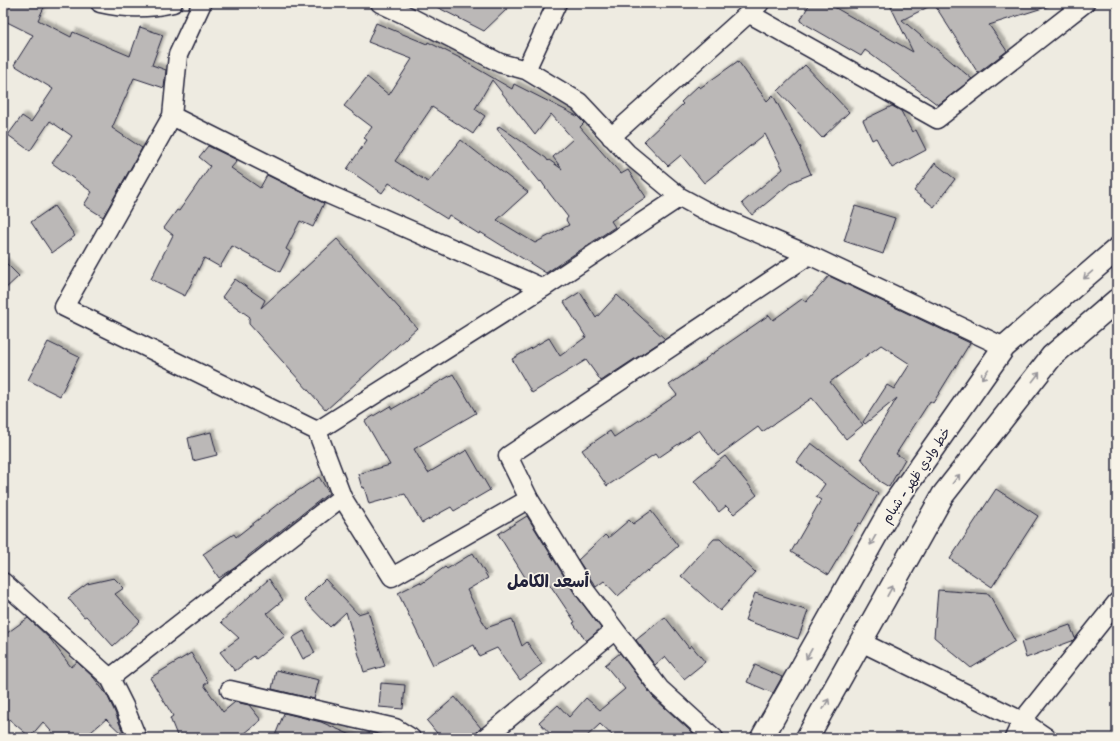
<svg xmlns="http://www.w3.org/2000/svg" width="1120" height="741" viewBox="0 0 1120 741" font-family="Sriracha,'Playpen Sans Arabic',sans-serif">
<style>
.building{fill:#bbb8b7;stroke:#22223b;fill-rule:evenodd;filter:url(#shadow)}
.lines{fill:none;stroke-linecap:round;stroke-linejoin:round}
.minor-casing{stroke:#22223b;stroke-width:21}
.primary-casing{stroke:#22223b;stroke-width:25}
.minor{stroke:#f7f3e8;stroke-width:18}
.primary{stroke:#f7f3e8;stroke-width:22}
.oneway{stroke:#97959a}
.labels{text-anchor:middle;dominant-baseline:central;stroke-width:3.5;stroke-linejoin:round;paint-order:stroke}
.street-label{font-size:13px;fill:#22223b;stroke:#f7f3e8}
.district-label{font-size:17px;font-weight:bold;fill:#22223b;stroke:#f7f3e8}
</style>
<defs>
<filter id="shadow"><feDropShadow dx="3.5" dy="-3.5" stdDeviation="1" flood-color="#0004"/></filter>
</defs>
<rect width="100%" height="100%" fill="#eeebe1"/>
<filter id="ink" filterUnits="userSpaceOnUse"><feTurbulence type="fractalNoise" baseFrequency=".025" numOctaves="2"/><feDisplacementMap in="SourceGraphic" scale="8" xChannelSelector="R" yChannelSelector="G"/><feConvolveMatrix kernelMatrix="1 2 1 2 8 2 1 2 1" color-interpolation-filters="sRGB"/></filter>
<g filter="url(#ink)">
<path class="building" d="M3,3H46L38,20L71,37L73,32L130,56L140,27L163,35L152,65L166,70L164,88L134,78L112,128L142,148L103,217L84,205L92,192L52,163L72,136L50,121L30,151L8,135L22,116L31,122L53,89L14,65L33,35L3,20Z
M429,3H496L508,8L484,31Z
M810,3H827L913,52L889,3H1048L1049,6L989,25L1007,51L978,73L934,4L902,20L972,79L938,105L865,50L861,56L800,21Z
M376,23L427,44L428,42L464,60V61L512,89L514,84L577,116L584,123L580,127L621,174L628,170L646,197L611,221L615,227L546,273L480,232L479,234L449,215L447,219L389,183L382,193L347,169L367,140L364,138L372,127L344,106L367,77L389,95L412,59L368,42ZM492,80L535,135L551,114L573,139L553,157L562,169L549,160L548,161L546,158L499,126L497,129L540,182L541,181L550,194L568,217L566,220L569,225L535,243L497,220L528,192L461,140L428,182L395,161L432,107L473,134L485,116L475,109Z
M738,61L767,101L773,95L801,148L800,149L811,174L792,182L752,215L742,203L783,169L765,134L704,183L681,155L668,166L644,141L683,104L681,102L698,86L700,88Z
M805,65L849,112L822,138L778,91Z
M892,106L901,111L912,132L916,130L926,150L892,168L876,138L872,140L863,120Z
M208,146L235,159L237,161L231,168L260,188L267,175L324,203L313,227L300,221L286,249L290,252L280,272L232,246L220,267L204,258L185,296L151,279L173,235L164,228L177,210L179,211L210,166L199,157Z
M935,163L955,179L934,207L914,191Z
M54,206L75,236L52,253L31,222Z
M855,206L895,218L883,254L844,241Z
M337,239L417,328L326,410L249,324V319L250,317L222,297L235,279L265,300L261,308Z
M3,260L19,276L3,291Z
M829,276L970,343L933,403L930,401L896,454L905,459L889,487L879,481L861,458L897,398L865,424L863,422L887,385L894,389L910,364L881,345L830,382L863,425L846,439L812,398L762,432L758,427L718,456L699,430L658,458L655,454L607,486L582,450L610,431L614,437L677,395L669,385L706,360L705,359L769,315L773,320L802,299L806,302Z
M580,292L596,318L617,295L665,339L601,381L586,360L532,393L512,359L549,338L560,356L586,337L564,302Z
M48,342L79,357L60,396L28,380Z
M453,374L476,413L414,449L428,473L467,450L490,490L454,511L451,507L422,523L405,494L369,504L364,487L362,488L358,474L390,465L365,421L390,406L392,409Z
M211,432L217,455L193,461L188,438Z
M811,443L878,494L861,524L859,523L828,575L791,552L821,500L816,497L825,484L797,462Z
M725,456L757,495L734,514L726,506L719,512L694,481Z
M319,477L329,493L248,556V557L236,567L219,578L203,554L234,534L236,537L278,504Z
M996,489L1038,516L992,587L950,559Z
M651,511L678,546L648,572L647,570L618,596L604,581L596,587L578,560L605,535L608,538L629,520L633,524Z
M527,516L575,594L601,628L586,641L573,623L575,622L542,573L528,582L498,534Z
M714,539H720L755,572L720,611L681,576Z
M473,553L488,578L467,590L486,628L512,619L522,646L527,642L542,664L520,680L497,648L479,656L474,645L433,665L398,593L420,582L421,584L445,567L447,569Z
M114,578L124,588L115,594L140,621L113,646L86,616L84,617L68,598L87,584Z
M269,579L283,600L267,613L285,636L256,659L254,656L235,671L220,652L239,638L221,622Z
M325,579L358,614L368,611L385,666L364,672L346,612L330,627L304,600Z
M938,590L989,594L1015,641L971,668L934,637Z
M755,593L808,611L798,639L745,620Z
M665,617L689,648L691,645L705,662L684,679L665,656L655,665L636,640Z
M28,618L51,640L71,667L77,662L94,678L107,695L114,710L125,737L106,719L84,738H57L43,722L30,737L3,714V636Z
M1070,625L1075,638L1072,641L1026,658L1021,642Z
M304,631L315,653L303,659L292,638Z
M191,653L208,682L204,685L223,712L235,702L249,705L261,720L239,738H178L170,718L173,716L150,678Z
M620,653L653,697L698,738H615L600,724L585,738H554L539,722L558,705L569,717L586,698L600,710L625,689L605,665Z
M755,665L782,677L773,693L747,682Z
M276,670L319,680L314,699L272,689Z
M381,683L405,685L403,709L379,707Z
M455,697L481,728L475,734V738H441L427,721Z
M284,713L321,722L358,738H274Z"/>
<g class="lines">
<g class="minor-casing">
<path id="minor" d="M100,3C126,9 148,9 173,3
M380,3L414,19L500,63L526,70L579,102L627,153L680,197L704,210L809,255L1004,347
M748,13L937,119L1085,3
M526,70L557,3
M172,116L178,55L202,3
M611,137L760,3
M543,288L330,195L172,116L64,307L317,431L543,288L680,197
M317,431L342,497L392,577L529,499
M3,582L110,678L124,706L137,738
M861,642L1022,721L1047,738
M110,678L342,497
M230,690L395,728L411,738
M485,738L615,630
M714,738L660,689L584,589L529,499L508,456L809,255
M1014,738L1022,721L1117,602"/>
</g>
<g class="primary-casing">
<path id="primary" d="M762,738L893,505L1004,347L1117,249
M807,738L943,495L1052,356L1117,300"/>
</g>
<use href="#minor" class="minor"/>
<use href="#primary" class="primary"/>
</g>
<defs><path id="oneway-shaft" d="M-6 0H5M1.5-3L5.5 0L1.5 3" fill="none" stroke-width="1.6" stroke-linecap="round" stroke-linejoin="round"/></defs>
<g class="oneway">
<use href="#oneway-shaft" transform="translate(1088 275) rotate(139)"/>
<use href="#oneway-shaft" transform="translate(985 374) rotate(125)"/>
<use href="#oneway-shaft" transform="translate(1036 377) rotate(-52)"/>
<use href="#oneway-shaft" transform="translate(956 479) rotate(-52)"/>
<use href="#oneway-shaft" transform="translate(873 540) rotate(119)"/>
<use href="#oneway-shaft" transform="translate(890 591) rotate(-61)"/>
<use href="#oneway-shaft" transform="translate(809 654) rotate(119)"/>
<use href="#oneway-shaft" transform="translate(826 704) rotate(-61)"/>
</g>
</g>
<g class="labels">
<g class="street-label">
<text transform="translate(916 475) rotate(-56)">خط وادي ظهر - شبام</text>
</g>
<g class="district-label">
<text x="548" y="581">أسعد الكامل</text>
</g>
</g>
<rect width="1120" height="741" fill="none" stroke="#f7f3e8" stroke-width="16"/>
<rect x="8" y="8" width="1104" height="725" fill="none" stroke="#22223b" stroke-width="1.5" filter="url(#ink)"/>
</svg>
